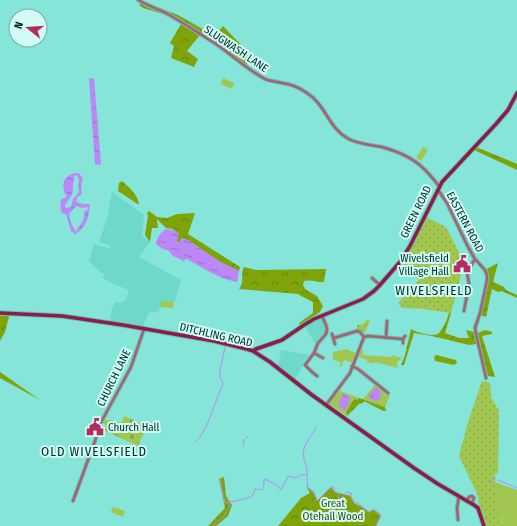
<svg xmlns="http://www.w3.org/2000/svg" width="517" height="526" viewBox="0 0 517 526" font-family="'Fira Sans Condensed',sans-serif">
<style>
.built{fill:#6ed9ca}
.green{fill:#a2c750}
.forest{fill:url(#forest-crowns)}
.cemetery{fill:url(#cemetery-stones)}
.park{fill:url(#park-dots)}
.water{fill:url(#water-ripples);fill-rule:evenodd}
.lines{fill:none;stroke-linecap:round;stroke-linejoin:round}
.stream{stroke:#bc88f7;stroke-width:1}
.street-casing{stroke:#6bc0b5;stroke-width:4.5}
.secondary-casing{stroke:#6bc0b5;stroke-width:5.5}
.street{stroke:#aa5f72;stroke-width:2.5}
.secondary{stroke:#8f1b46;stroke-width:3.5}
.labels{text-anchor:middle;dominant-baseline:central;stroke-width:4;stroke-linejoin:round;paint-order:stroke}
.street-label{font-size:11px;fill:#012d28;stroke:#d0fcf5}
.poi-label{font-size:11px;fill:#012d28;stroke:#d0fcf5;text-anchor:end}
.park-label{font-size:11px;fill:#394915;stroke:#d0fcf5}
.quarter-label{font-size:13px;letter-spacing:1px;fill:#012d28;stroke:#d0fcf5}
</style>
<defs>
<pattern id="forest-crowns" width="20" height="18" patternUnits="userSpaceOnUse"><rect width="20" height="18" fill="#7fa40a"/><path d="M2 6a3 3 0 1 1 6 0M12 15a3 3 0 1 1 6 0" fill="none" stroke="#66860a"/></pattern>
<pattern id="cemetery-stones" width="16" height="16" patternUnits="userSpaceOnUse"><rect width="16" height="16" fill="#a2c750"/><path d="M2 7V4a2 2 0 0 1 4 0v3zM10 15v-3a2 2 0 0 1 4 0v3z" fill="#8aab46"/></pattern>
<pattern id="park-dots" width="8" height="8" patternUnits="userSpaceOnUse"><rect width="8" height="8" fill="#a2c750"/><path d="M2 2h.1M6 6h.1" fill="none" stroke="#8aab46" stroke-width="1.8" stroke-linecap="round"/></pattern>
<pattern id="water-ripples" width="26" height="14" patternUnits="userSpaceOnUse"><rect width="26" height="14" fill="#bc88f7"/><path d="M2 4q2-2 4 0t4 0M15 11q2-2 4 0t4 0" fill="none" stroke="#9670c8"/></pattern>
</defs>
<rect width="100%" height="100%" fill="#85e5d8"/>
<path class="built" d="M112,192L144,215L142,236L150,242L139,257L181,280L175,302L161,301L159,310L154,313L149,312L148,314L144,324V329L110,321L112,309L115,302L121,303L126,301L129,290L116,285L103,278L104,274L100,272L89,261L94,244L110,249L111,246L99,242L107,219Z
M321,317L326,326L325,332L324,333H323L315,344L305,326Z
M281,350L308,355L295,380L278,367Z"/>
<path class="green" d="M223,78L234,83L232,89L221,84Z
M423,147L428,150L421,161L416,158Z
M161,301L174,302L173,308L160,307Z
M347,349L348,350H349L350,351L357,353L359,349H363V355L391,357L393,355L396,357H402L397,363L398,368L375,362L374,364L367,362V360L356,356L353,363L344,360L341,367L339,366L341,363L337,361L333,360V352Z
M376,383L390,395L385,407L363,399Z
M338,390L359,398L346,412L347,416L328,403Z
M495,482L517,490V526H502L496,499Z
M113,507L125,511L123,517L111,512Z"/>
<path class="forest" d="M142,1L178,15L215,36L223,26L248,52L247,65L246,67L222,48L200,35L187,51L198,59L194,67L171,58L174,46L170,43L181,24L163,14L143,8L139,5Z
M476,147L517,164V170L474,150Z
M122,181C129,187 139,196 139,205L118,191L119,183Z
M149,211L157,217L167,218L177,214L195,213L188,234L240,267L239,271L220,262L188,240L182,238L179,243L176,241L179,234L173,229L166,228L157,219L158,228H152L150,242L145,235L148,216L147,213Z
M498,263L493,282L504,287L506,290L517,295V298L502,291L498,292L492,289L486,317L480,315L487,280L485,270Z
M244,267L256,270L326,269L324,282C316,283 313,279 304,281L303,285L305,289L317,296L323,306L320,312L300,325L299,323L313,313V302L301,296L298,294L239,289C245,281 240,274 244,267Z
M449,312L451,313L445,333L459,338H469L466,330L478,333L485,330L492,332V334L482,336L495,377L488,376L484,362L476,344L469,345L432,336L414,333L404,365H401L405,355L411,329C415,332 434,338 439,333C443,329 448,318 449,312Z
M2,313H10L5,332L0,341V317Z
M436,355L456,360L457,363L454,365L435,361L434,357Z
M0,372L40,400L0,378Z
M359,398L385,407L386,411H383L364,401L363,403L359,404L347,416L346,412L354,399L357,400Z
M224,477L226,496L232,505L228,516L216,526H208L225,508L219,479Z
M306,486L314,493L317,501L331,487L335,492L351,496L354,503L360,506L369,512L374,510L381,516L376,526H278L301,498L310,493Z"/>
<path class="cemetery" d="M124,416L147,426L138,446L103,430L106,425L102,423L104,420H111L121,423Z"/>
<path class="park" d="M426,217L446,227L461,256L466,258V261L461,275L451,313L423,309L403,308L398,303L419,280L401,263L419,232Z
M367,320H370L366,330L363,335L357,331V325L363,324Z
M482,381L490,383L491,397L499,411L498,473L495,474C495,492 498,508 502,526H481L478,496L459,456L468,422Z"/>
<path class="water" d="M91,78L94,79L101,164L100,165L95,164L89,79Z
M75,173H78L83,178L81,185L82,193L80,196L77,197L76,202L83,204H89L90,206C88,218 87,227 75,234L71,231L66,214L62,213C60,210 60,202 62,199C63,198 66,197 67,197C60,186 63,176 75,173ZM76,175H77L79,180L78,185L79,192L73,199L71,207L66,208L65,207C66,201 71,198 73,192C72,188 74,182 74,177ZM76,206C80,207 82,209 87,207L89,208L84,212C86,221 79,224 76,232C73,226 69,221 69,213L71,212Z
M166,229L174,230L179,234L177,242L179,243L182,238L188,240L220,262L239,271L237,282C219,279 203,268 187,259H185L184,262L182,260L173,256L168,250C165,251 159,247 156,244C156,239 161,232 166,229Z
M376,387L381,392L380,399L378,401L370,399L369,395Z
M343,394L351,397L346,410H344L339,406L338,404Z"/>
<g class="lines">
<path class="stream" d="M316,428C310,440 301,445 304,459C305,463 307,467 307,472C308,476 306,482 308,487C309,489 310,489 313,491C315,494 316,497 317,500H318L331,487H333L334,488V491L339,494L338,497L339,499H341L346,493L349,492L352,494L350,495C352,502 355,502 360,505C363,507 366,510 369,512L374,509L381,515L376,526
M194,443L200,437L207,425L223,383L220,377V371L225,347
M243,446L244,440L248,436
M220,479L225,503L228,502
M498,480L517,488
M488,481L495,479
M213,526C216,521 219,521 223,517C224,516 228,508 230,505L229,502C235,501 248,499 253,495L255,489C264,491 264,489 264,480L265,479L278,486L280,489H282L288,476L296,478C299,475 302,474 306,475"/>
<g class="street-casing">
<path id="street" d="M138,0C147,5 157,9 166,13C182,22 197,32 213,42C230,53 246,69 265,79C272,82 275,81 282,83C291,84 300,88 307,93C325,104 329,128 347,138C356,144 372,145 382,147C396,151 413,158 423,168C429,173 434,180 439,186
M438,190L447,203L468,247L475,259L485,270L487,275V280L485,290L480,313L475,328L477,338L486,378
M372,278L380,285
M464,311L469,284L467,272L475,259
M332,334L335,344
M334,338L357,331L360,332L364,337L368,336L403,339
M386,338L387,321
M403,343V339L405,336
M314,353L323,358
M352,366L358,369L388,393
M317,376L312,372L305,365L314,353L318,343L326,334L327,329L326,325L322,316
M326,405L350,373L364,337
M467,500L469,497L472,496L474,498L472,503
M73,501L95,441L99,426L131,367L144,329
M458,520L457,508L459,496"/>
</g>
<g class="secondary-casing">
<path id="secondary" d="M0,313L62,316L123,325L214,341L247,349L253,351L270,362L312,395L414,468L438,484L474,505L478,508L484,526
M253,351L256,349L282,340L304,325L314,319L363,299L374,291L380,285L400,262L410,246L442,182L496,124L508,110L517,93"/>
</g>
<use href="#street" class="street"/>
<use href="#secondary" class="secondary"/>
</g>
<defs>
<g id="civic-bare" transform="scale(1.38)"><path d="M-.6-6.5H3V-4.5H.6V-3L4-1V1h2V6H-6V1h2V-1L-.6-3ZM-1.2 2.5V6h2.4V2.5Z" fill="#b72a5e" stroke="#d0fcf5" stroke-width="2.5" paint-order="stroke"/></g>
</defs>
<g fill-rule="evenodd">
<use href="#civic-bare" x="462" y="264"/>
<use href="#civic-bare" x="95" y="427"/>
</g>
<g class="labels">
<g class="street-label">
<text transform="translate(236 49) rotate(34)">SLUGWASH LANE</text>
<text transform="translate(416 212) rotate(-64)">GREEN ROAD</text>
<text transform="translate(465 222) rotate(62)">EASTERN ROAD</text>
<text transform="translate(216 335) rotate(13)">DITCHLING ROAD</text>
<text transform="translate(114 378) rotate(-64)">CHURCH LANE</text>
</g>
<g class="poi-label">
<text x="449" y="258">Wivelsfield<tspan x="449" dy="13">Village Hall</tspan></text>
<text x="108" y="427" text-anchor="start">Church Hall</text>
</g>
<g class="park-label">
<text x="333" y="503">Great<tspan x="333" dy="13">Otehall Wood</tspan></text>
</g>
<g class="quarter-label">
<text x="434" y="290">WIVELSFIELD</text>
<text x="94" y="451">OLD WIVELSFIELD</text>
</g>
</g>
<g transform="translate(28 28) rotate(287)"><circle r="19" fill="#d0fcf5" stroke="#7da9a3"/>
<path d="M0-3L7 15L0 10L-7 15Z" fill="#b72a5e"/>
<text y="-6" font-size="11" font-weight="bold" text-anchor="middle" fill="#012d28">N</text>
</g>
</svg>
